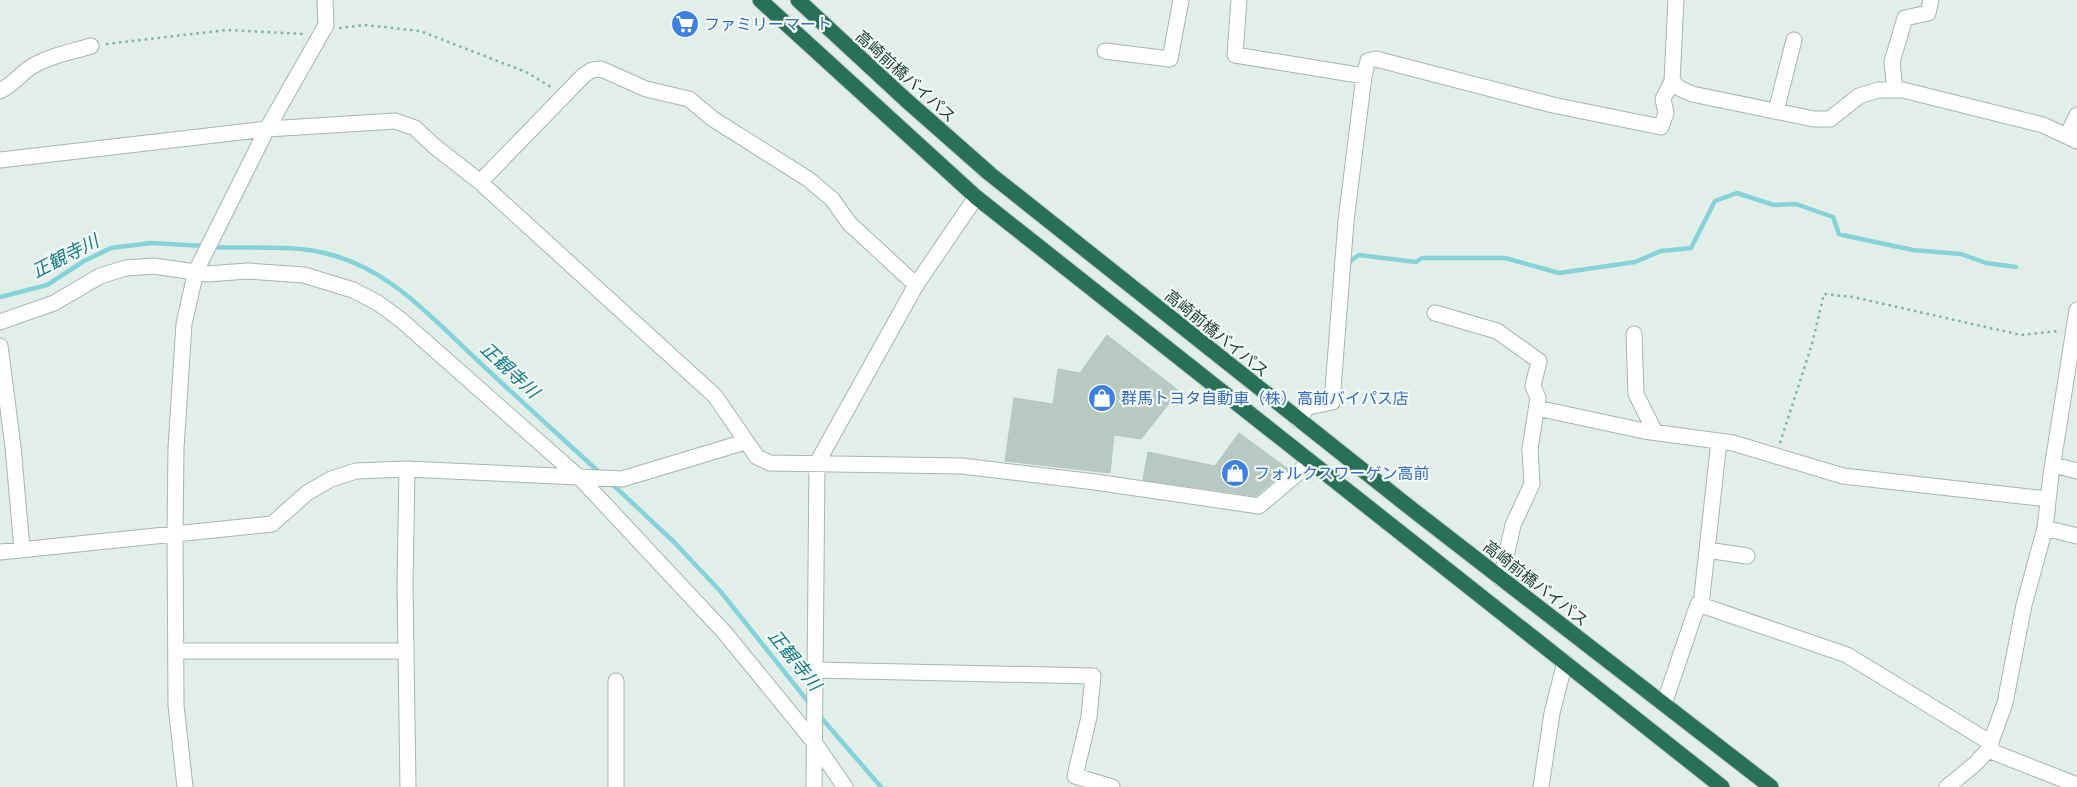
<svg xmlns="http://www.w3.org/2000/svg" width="2077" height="787" viewBox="0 0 2077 787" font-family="'Asap Condensed','Noto Sans JP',sans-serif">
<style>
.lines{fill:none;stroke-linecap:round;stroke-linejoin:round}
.stream{stroke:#85d2d8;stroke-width:4.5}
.building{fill:#b7c9c0;stroke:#b4c8be}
.minor-casing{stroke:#a4b7af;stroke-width:17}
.highway-casing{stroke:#c1cac6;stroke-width:17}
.path{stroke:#80b49f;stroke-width:2.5;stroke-dasharray:2.5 4;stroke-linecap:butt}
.minor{stroke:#fff;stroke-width:15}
.highway{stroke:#29705b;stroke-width:15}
.labels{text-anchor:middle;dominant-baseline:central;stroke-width:4.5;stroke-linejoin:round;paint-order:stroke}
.shop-label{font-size:16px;fill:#366cbe;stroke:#f3faf6;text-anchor:start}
.street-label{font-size:16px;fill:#204135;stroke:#f3faf6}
.water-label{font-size:18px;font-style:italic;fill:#147a83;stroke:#f3faf6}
</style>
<rect width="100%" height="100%" fill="#e2eee8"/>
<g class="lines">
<path class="stream" d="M212,247C252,249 293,244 332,255C391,271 432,318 475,358C516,397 559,435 600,473
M1349,262L1359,255L1416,262L1422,258H1505L1559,273L1635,262L1661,251L1691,248L1715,201L1737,193L1774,205L1796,204L1833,217L1839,234L1847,236L1913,250L1961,254L1986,263L2016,267
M0,297L47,285L84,261L111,248L151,243L204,246
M610,482L674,542L721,592L810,704
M818,714L881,787"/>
</g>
<path class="building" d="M1107,335L1179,391L1141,439L1114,435L1110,473L1005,461L1014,398L1053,404L1058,369L1080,373Z
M1239,433L1288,469L1256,496L1143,480L1148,452L1215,466Z"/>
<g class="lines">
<g class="minor-casing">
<path id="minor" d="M1239,0L1235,55L1364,76
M1676,0L1672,81L1679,88L1692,94L1814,119H1830L1859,96L1878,90H1903L2043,125L2077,141
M1105,51L1170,59L1181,0
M1895,90L1892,62L1905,18L1928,13L1931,0
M0,91C13,85 20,74 31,67C49,56 71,52 91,46
M1776,111L1794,40
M2067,136L2077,115
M0,160L267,129L395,121L415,128L433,145L480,182L715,396L757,457L770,463L962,466L1095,482L1259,506L1298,473L1308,462
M480,182L584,75L592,70L601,69L646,89L689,99L713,119L808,179L832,199L849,223L916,285
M1435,313L1497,331L1539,361L1533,386L1538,398L1530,449L1532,484L1513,525L1501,579
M0,322L54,303L100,276L126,268L154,266L208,274L247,271L304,275L353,290L378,303L401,320L581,479L725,633L814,742L845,787
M1634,334L1636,394L1655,432
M0,346L13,447L22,549
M1537,408L1644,431L1733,443L1843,476L2048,499
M1298,420L1308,407L1332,402L1346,221L1364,76L1368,61L1376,59L1553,105L1661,127L1666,113L1663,99L1672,81
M2054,465L2077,471
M407,469L405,585L408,787
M2045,528L2077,536
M1707,550L1747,556
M0,552L272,524L307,493L331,479L356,471L407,469L622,479L745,442
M1701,605L1719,441
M176,651H405
M814,670L1093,676L1089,717L1075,776L1112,787
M616,681V787
M1664,704L1698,604L1847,655L1991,743
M1988,750L2077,785
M185,787L176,705L175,534L176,448L184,324L196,271L267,129L326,25L325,0
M814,787L817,463L916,285L976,197
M1541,787L1552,713L1565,662
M1947,787L1975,764L1988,750L2005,703L2024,605L2045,528L2051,475L2077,310"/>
</g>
<g class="highway-casing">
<path id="highway" d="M760,0L976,197L1722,787
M798,0L906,100L990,174L1413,510L1771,787"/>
</g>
<path class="path" d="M339,28L365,25L420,31L526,72L551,87
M106,44L227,30L305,34
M1780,443L1812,344L1824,294L1853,297L2021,335L2058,331"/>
<use href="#minor" class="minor"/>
<use href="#highway" class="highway"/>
</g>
<defs>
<g id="supermarket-disc" transform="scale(1.4375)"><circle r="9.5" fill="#3f7fe0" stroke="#f3faf6"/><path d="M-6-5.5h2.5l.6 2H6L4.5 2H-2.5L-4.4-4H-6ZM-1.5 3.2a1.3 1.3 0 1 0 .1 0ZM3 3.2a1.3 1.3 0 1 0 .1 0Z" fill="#fff"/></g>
<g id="shop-disc" transform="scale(1.4375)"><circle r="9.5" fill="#3f7fe0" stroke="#f3faf6"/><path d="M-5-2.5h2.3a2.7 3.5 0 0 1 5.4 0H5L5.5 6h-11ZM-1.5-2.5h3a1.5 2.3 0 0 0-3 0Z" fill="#fff"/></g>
</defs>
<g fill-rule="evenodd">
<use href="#supermarket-disc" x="685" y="24"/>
<use href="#shop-disc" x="1102" y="398"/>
<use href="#shop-disc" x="1235" y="473"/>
</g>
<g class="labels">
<g class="shop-label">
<text x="704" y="24">ファミリーマート</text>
<text x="1121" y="398">群馬トヨタ自動車（株）高前バイパス店</text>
<text x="1254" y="473">フォルクスワーゲン高前</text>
</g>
<g class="street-label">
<text transform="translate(906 76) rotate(42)">高崎前橋バイパス</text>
<text transform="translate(1217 333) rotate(39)">高崎前橋バイパス</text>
<text transform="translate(1536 583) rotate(38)">高崎前橋バイパス</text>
</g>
<g class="water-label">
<text transform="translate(65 256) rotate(-27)">正観寺川</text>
<text transform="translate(510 370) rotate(43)">正観寺川</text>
<text transform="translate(795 660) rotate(51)">正観寺川</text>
</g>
</g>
</svg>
